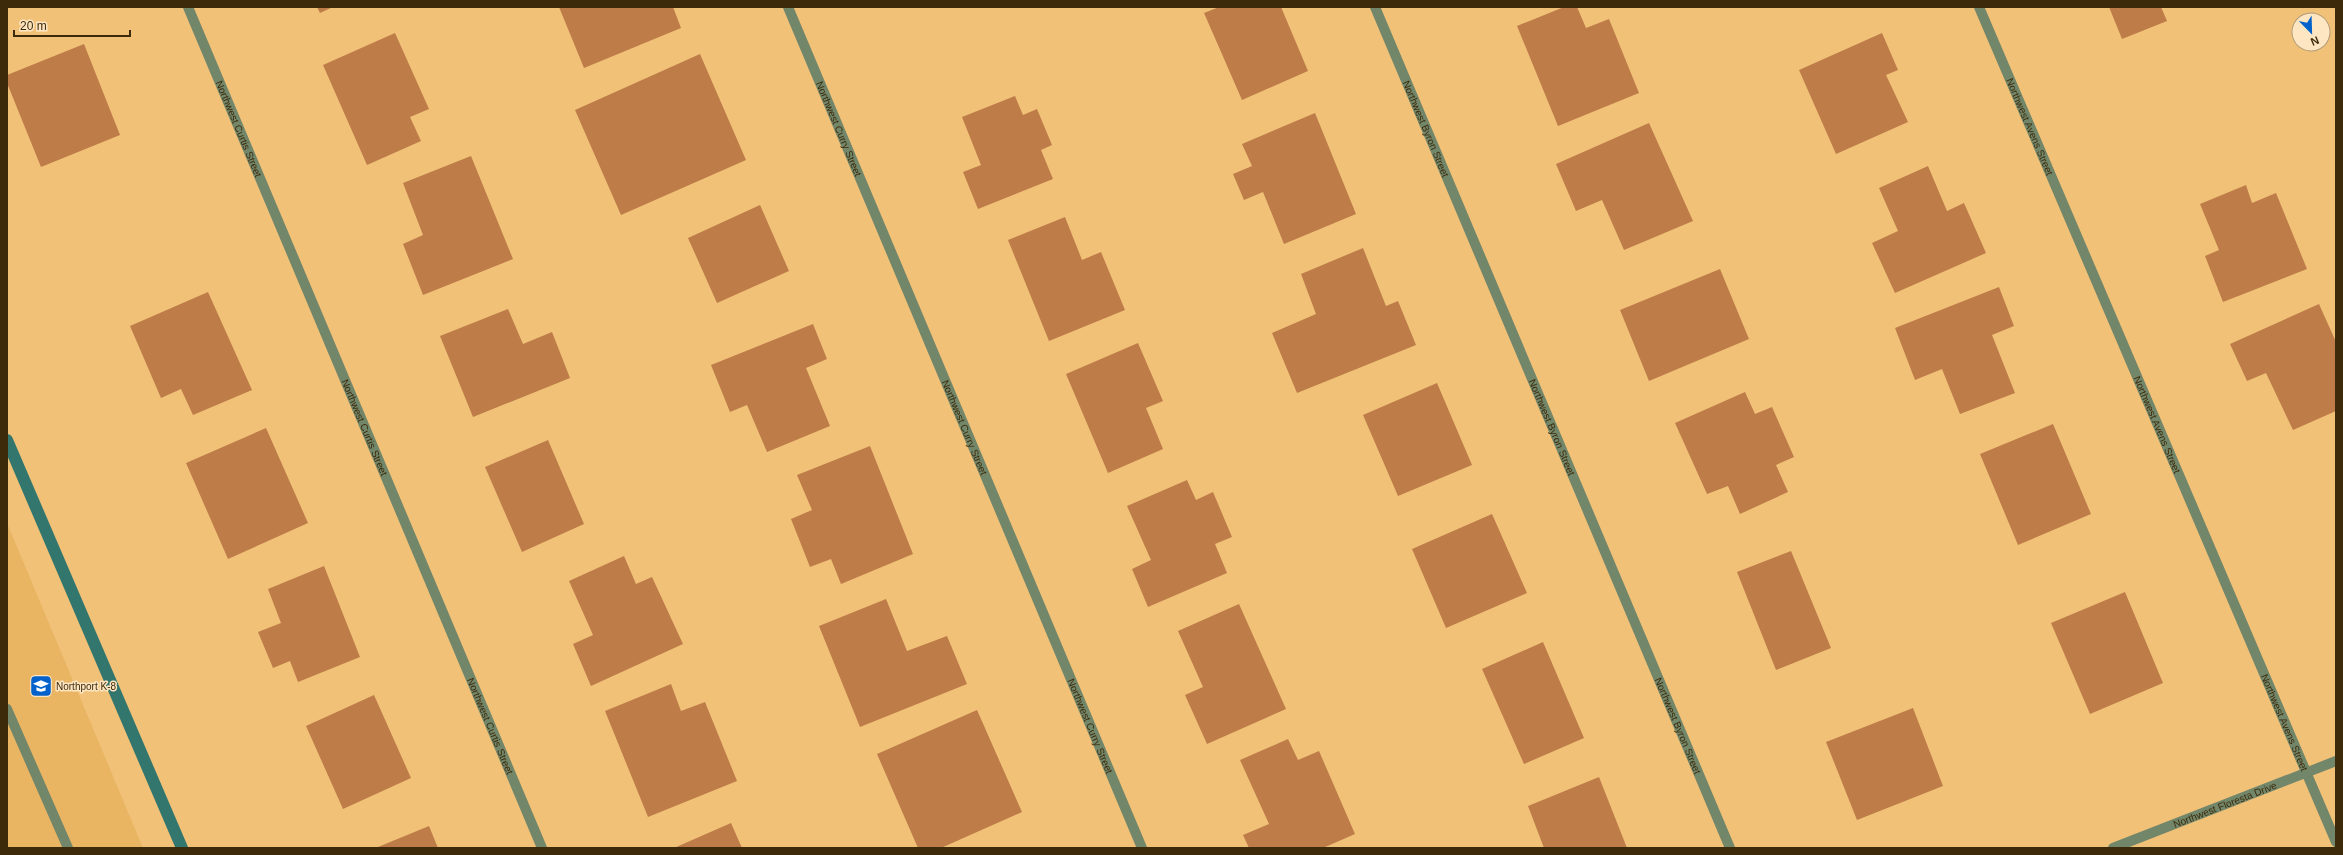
<svg xmlns="http://www.w3.org/2000/svg" width="2343" height="855" viewBox="0 0 2343 855" font-family="Arial,sans-serif">
<style>
.built{fill:#e9b563}
.lines{fill:none;stroke-linecap:round;stroke-linejoin:round}
.stream{stroke:#32766e;stroke-width:12}
.building{fill:#be7c49}
.minor{stroke:#72866a;stroke-width:10}
.labels{text-anchor:middle;dominant-baseline:central;stroke-width:3;stroke-linejoin:round;paint-order:stroke}
.street-label{font-size:10px;fill:#3d2a0a;stroke:#ffe6c3}
.poi-label{font-size:10px;fill:#3d2a0a;stroke:#ffe6c3;text-anchor:start}
</style>
<rect width="100%" height="100%" fill="#f1c178"/>
<path class="built" d="M7,523L143,848H7Z"/>
<g class="lines">
<path class="stream" d="M7,440L182,848"/>
</g>
<path class="building" d="M317,7H333L320,13Z
M559,7H673L681,28L584,68Z
M1219,7H1281L1308,71L1242,100L1204,13Z
M1564,7H1577L1586,28L1609,19L1639,93L1558,126L1517,26Z
M2109,7H2161L2167,21L2122,39Z
M395,33L429,109L410,117L421,141L367,165L323,65Z
M1882,33L1898,70L1886,75L1908,122L1836,154L1799,70Z
M84,44L120,135L41,167L7,83V75Z
M700,54L746,160L621,215L575,110Z
M1015,96L1023,115L1037,109L1052,145L1041,150L1053,179L978,209L963,172L981,165L962,117Z
M1315,113L1356,214L1284,244L1263,192L1244,200L1233,174L1252,166L1242,144Z
M1649,123L1693,221L1624,250L1602,200L1576,211L1556,164Z
M471,156L513,259L423,295L403,244L423,235L403,183Z
M1928,166L1947,211L1964,203L1986,253L1895,293L1872,243L1898,231L1879,188Z
M2246,185L2252,203L2276,193L2307,269L2223,302L2205,256L2219,250L2200,204Z
M760,205L789,271L717,303L688,238Z
M1065,217L1082,260L1101,252L1125,310L1049,341L1008,240Z
M1363,248L1386,306L1398,301L1416,345L1297,393L1272,333L1316,314L1301,274Z
M1720,269L1749,339L1649,381L1620,310Z
M1999,287L2014,326L1992,335L2015,393L1960,414L1942,369L1915,380L1895,328Z
M208,292L252,390L193,415L181,389L161,398L130,326Z
M2319,304L2336,342V411L2293,430L2266,373L2247,381L2230,344Z
M508,309L523,344L552,332L570,378L473,417L440,336Z
M813,324L827,359L806,368L830,426L767,452L747,405L730,412L711,365Z
M1138,343L1163,401L1146,408L1163,449L1108,473L1066,374Z
M1437,383L1472,465L1398,496L1363,415Z
M1745,392L1755,414L1772,407L1794,457L1776,465L1788,492L1740,514L1728,486L1707,494L1675,423Z
M2053,424L2091,514L2018,545L1980,454Z
M266,428L308,523L228,559L186,463Z
M548,440L584,524L522,552L485,467Z
M870,446L913,554L841,584L831,559L810,567L791,519L812,510L797,475Z
M1187,480L1196,500L1213,492L1232,537L1215,544L1227,573L1148,607L1132,569L1151,560L1127,506Z
M1492,514L1527,593L1446,628L1412,549Z
M1791,551L1831,648L1776,670L1737,572Z
M624,556L636,584L652,577L683,644L591,686L573,644L593,635L569,581Z
M324,566L360,657L298,682L290,661L273,668L258,632L281,623L268,589Z
M2125,592L2163,683L2090,714L2051,623Z
M886,599L907,651L947,636L967,684L860,727L819,626Z
M1239,604L1286,709L1207,744L1185,695L1203,687L1178,631Z
M1543,642L1584,738L1524,764L1482,669Z
M671,684L681,711L705,702L737,781L648,817L605,711Z
M374,695L411,778L343,809L306,726Z
M1913,708L1943,786L1857,820L1826,742Z
M977,710L1022,812L941,848H918L877,754Z
M1288,739L1298,760L1319,751L1355,834L1323,848H1249L1243,835L1269,824L1240,760Z
M1599,777L1627,848H1544L1528,806Z
M731,823L742,848H674Z
M429,826L438,848H378V847Z"/>
<g class="lines">
<g class="minor">
<path id="s1" d="M188,7L542,848"/>
<path id="s2" d="M788,7L1142,848"/>
<path id="s3" d="M1375,7L1730,848"/>
<path id="s4" d="M1979,7L2336,842"/>
<path d="M7,709L68,848"/>
<path id="s5" d="M2113,848L2336,761"/>
</g>
</g>
<defs>
<g id="school-square" transform="scale(1.15)"><rect x="-9" y="-9" width="18" height="18" rx="4" fill="#0261ca" stroke="#ffe6c3"/><path d="M0-5L7-2L0 1L-7-2ZM-4 1L0 2.5L4 1V4Q0 6-4 4Z" fill="#fff"/></g>
</defs>
<g fill-rule="evenodd">
<use href="#school-square" x="41" y="686"/>
</g>
<g class="labels">
<g class="street-label">
<text stroke="none"><textPath href="#s4" startOffset="130">Northwest Avens Street</textPath></text>
<text stroke="none"><textPath href="#s1" startOffset="132">Northwest Curtis Street</textPath></text>
<text stroke="none"><textPath href="#s2" startOffset="132">Northwest Curry Street</textPath></text>
<text stroke="none"><textPath href="#s3" startOffset="132">Northwest Byron Street</textPath></text>
<text stroke="none"><textPath href="#s4" startOffset="454">Northwest Avens Street</textPath></text>
<text stroke="none"><textPath href="#s1" startOffset="456">Northwest Curtis Street</textPath></text>
<text stroke="none"><textPath href="#s2" startOffset="456">Northwest Curry Street</textPath></text>
<text stroke="none"><textPath href="#s3" startOffset="456">Northwest Byron Street</textPath></text>
<text stroke="none"><textPath href="#s4" startOffset="778">Northwest Avens Street</textPath></text>
<text stroke="none"><textPath href="#s1" startOffset="780">Northwest Curtis Street</textPath></text>
<text stroke="none"><textPath href="#s2" startOffset="780">Northwest Curry Street</textPath></text>
<text stroke="none"><textPath href="#s3" startOffset="780">Northwest Byron Street</textPath></text>
<text stroke="none"><textPath href="#s5" startOffset="120">Northwest Floresta Drive</textPath></text>
</g>
<g class="poi-label">
<text x="56" y="686">Northport K-8</text>
</g>
</g>
<rect width="2343" height="855" fill="none" stroke="#3d2a0a" stroke-width="16"/>
<g transform="translate(2311 32) rotate(157)"><circle r="19" fill="#ffe6c3" stroke="#b19b79"/>
<path d="M0-3L7 15L0 10L-7 15Z" fill="#0261ca"/>
<text y="-6" font-size="11" font-weight="bold" text-anchor="middle" fill="#3d2a0a">N</text>
</g>
<path d="M14 30v6h116v-6" fill="none" stroke="#3d2a0a" stroke-width="2"/>
<text x="20" y="30" font-size="12" fill="#3d2a0a" stroke="#ffe6c3" stroke-width="3" paint-order="stroke">20 m</text>
</svg>
